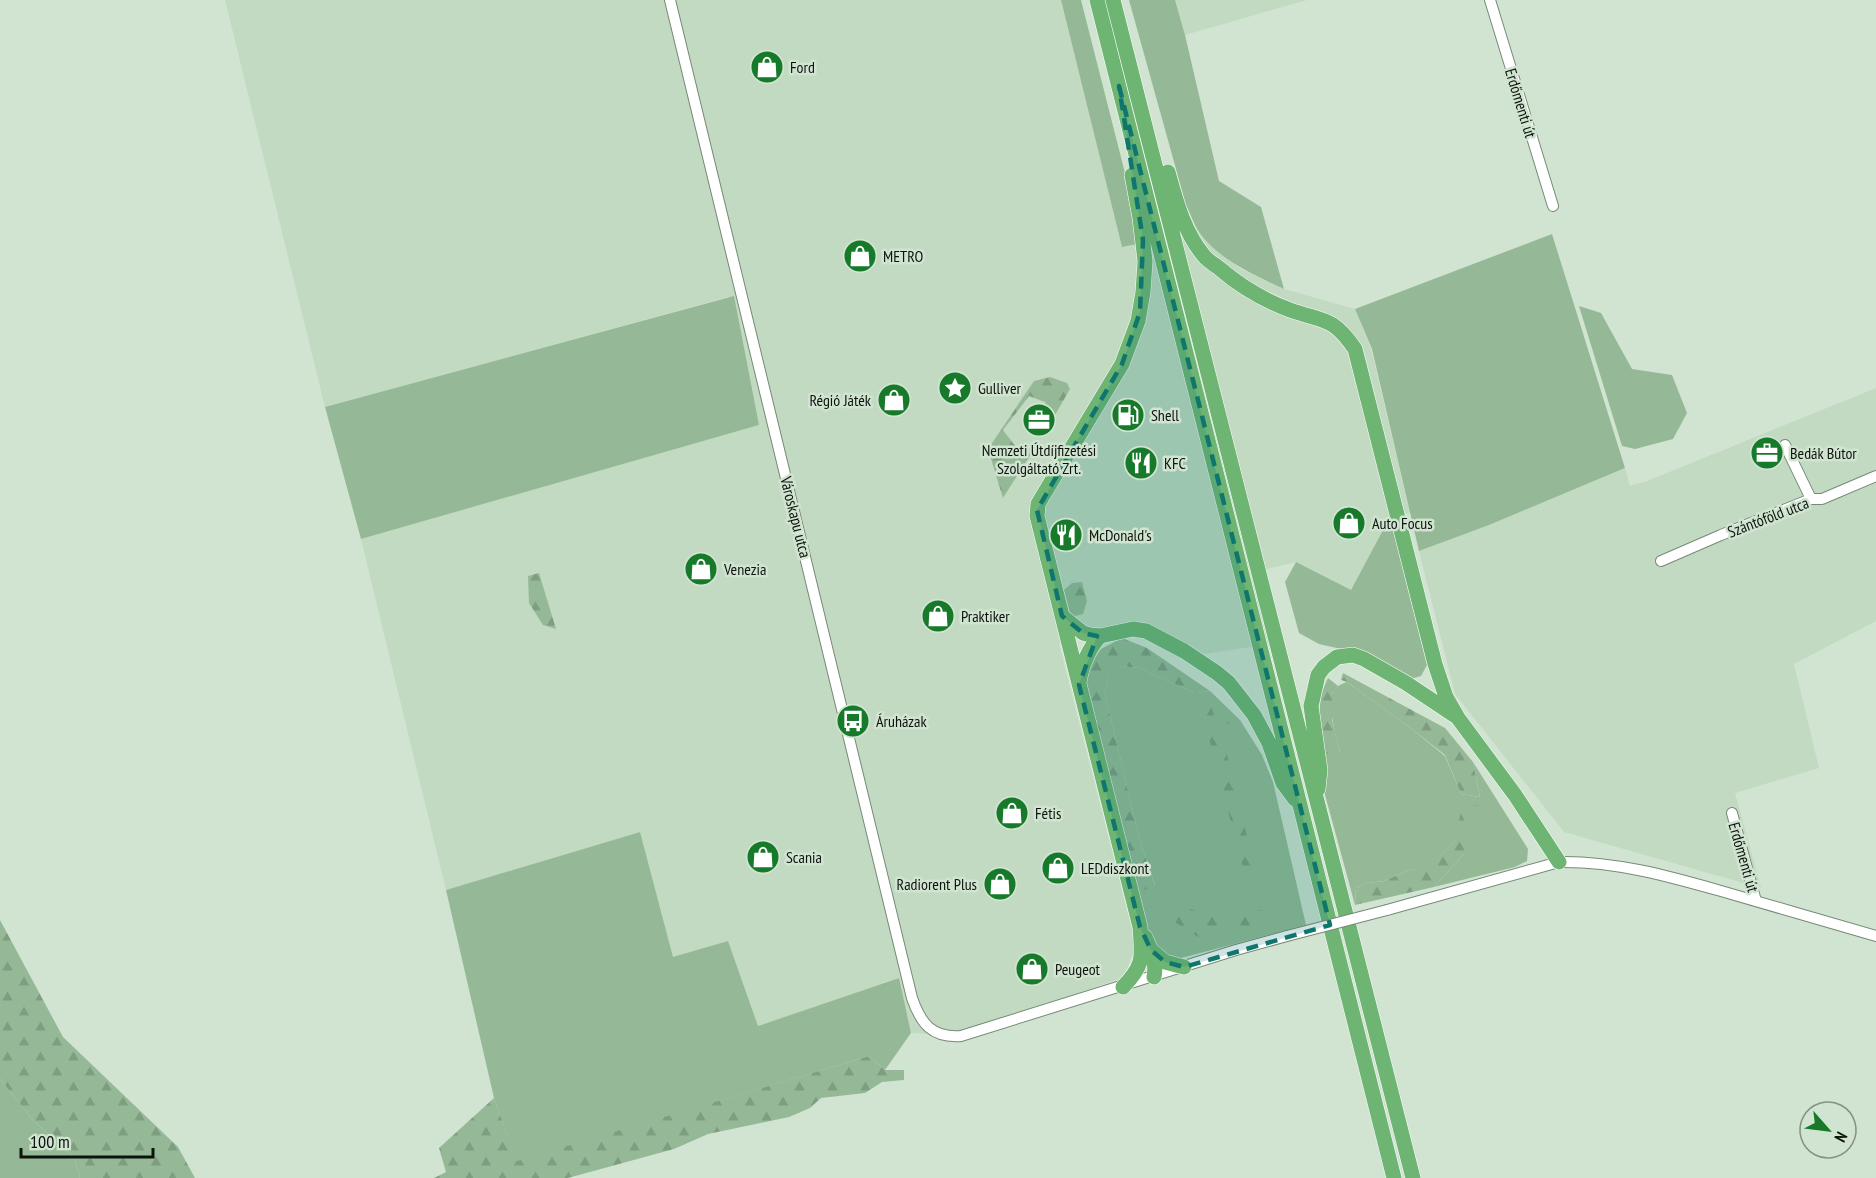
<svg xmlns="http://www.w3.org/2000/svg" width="1876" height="1178" viewBox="0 0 1876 1178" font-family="'PT Sans Narrow',sans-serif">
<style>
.built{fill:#c1dac1}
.grass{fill:#95b997}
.forest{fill:url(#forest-firs)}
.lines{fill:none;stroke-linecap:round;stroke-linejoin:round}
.minor-casing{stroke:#778977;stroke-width:12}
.highway-casing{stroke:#fff;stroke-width:16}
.minor{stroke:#fff;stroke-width:10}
.highway{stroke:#6eb473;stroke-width:15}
.minor-bridge-casing{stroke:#778977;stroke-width:12;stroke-linecap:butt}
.minor-bridge{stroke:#fff;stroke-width:10}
.marked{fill:#0f766e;fill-opacity:0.2;stroke:#0f766e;stroke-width:4.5;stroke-dasharray:12 8;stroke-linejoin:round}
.labels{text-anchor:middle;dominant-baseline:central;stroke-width:5;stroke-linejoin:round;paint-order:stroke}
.poi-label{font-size:16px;fill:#0d140d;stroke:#d1e4d1;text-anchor:start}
.street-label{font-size:16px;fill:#0d140d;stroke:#d1e4d1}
</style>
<defs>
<pattern id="forest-firs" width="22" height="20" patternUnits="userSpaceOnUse" patternTransform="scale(1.5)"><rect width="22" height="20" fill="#95b997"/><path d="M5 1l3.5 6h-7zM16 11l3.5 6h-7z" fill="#7f9e81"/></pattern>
</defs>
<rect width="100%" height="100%" fill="#d1e4d1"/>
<path class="built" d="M225,0H1061L1122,247L1197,229L1214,247L1241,269L1284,289L1355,309L1371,349L1410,513L1390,517L1351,591L1296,562L1255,572L1270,644L1198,655L1120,627L1059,644L1136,945L1124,977L961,1035L911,1033L898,978L758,1026L728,941L673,958L640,832L446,890L361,539L759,425L728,297L325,407Z
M1175,0H1307L1185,35Z
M1876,388V621L1794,664L1819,768L1735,793L1761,888L1564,832L1455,694L1419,551L1489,525L1625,468L1630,486L1647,481Z"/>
<path class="grass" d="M1061,0H1081L1126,177L1137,244L1122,247Z
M1129,0H1175L1185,35L1219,181L1261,207L1284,289C1254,275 1213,257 1196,227C1192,220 1190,212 1186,205Z
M1552,234L1625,468L1489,525L1419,551L1372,349L1355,309Z
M734,296L759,425L361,539L325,407Z
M1579,306L1601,313L1632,369L1672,375L1687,413L1673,439L1635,449L1622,446Z
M1390,517L1427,665L1421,676L1407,680L1341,649L1319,644L1299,633L1285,582L1296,562L1351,590Z
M1121,666L1139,668L1195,693L1210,691L1240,720L1262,755L1273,782L1306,925L1181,958C1175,958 1168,959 1163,954C1146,940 1142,913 1136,893L1155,885L1140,841L1105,694L1109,673Z
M1347,682L1413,730L1445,756L1461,794L1480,797L1473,762L1528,849L1527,861L1515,867L1434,887L1464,854L1455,840L1427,871L1411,869L1384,881L1367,883L1356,888L1355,905L1324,791V754L1340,751C1336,737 1328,708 1332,694C1334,687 1341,684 1347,682Z
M640,832L673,957L728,941L758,1026L899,978L911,1033L885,1070L869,1056L517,1162L494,1098L446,890Z
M0,1079L33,1120L75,1159L80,1178H0Z"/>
<path class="forest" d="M1050,377L1067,383L1070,389L1052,420L1045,402L1029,396L1003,430L1016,447L1034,449L1003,498L988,449L1034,381Z
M539,573L556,629L543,625L529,603L528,576Z
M1082,582L1087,601L1083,614L1071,617L1064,590L1072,583Z
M1122,638L1147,648L1210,691L1195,693L1139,668L1121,666L1109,674L1105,694L1140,841L1155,886L1136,893L1085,688L1087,669L1101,649Z
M1343,673L1445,728L1473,762L1480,797L1461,794L1445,755L1413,730L1347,682L1341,680Z
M1328,678L1338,686L1332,693V720L1340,752L1324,754C1320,726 1315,704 1328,678Z
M1208,697L1215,718L1227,716L1231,723L1220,726L1257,877L1246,880L1199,700Z
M1478,805L1469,842L1474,843L1473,852L1464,854L1434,887L1355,905L1356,888L1367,883L1384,881L1411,869L1427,870L1455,840L1462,806Z
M1175,904L1206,914H1233L1262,910L1267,914L1264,926L1198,937L1170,919L1167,909Z
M0,920L63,1037L178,1147L195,1178H80L75,1159L33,1120L0,1079Z
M869,1056L885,1070H904V1080L882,1082L865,1093L821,1098L810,1108L789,1117L708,1134L674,1149L568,1178H434L446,1172L439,1148L494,1098L517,1161Z"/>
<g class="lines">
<g class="minor-casing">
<path id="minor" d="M670,0L912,998C921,1024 932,1038 961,1036L1236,950L1287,936
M1490,0L1553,206
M1785,445L1811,499
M1661,561L1721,535L1811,499H1822L1876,476
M1732,813L1756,901
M1387,910L1559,862C1615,861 1668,876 1721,891C1773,906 1824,921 1876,936"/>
</g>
<g class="highway-casing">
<path id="highway" d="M1097,0L1394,1178
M1113,0L1413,1178
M1168,172C1176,201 1184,232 1204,256C1208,261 1214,264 1219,268C1241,287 1263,300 1290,310C1324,322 1332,316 1355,349L1435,664L1446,697L1458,718L1515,795L1559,862
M1062,616L1083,633L1090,635L1100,636L1133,629L1146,631L1184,651L1217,673L1229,683L1254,715L1269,743L1283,783L1295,799
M1079,682C1082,666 1089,648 1100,636
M1318,789L1320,770L1311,706L1318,675L1324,667L1337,657L1353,655L1364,659L1406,683L1454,715
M1145,937C1151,950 1157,962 1154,977
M1151,950L1165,962L1184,967
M1123,987C1145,964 1142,957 1140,927L1037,516L1038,504L1042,497L1122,364L1138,321L1143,292L1145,261L1140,218L1132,175"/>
</g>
<use href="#minor" class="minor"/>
<use href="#highway" class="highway"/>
<g class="minor-bridge-casing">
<path id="minor-bridge" d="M1287,936L1387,910"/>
</g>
<use href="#minor-bridge" class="minor-bridge"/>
</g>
<path class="marked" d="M1119,86L1330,925L1184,967L1165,962L1151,950L1140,927L1079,685L1097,636L1083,633L1062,616L1037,510L1122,364L1140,312L1143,240Z"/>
<defs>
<g id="shop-disc" transform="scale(1.725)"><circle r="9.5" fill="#17792a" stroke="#d1e4d1"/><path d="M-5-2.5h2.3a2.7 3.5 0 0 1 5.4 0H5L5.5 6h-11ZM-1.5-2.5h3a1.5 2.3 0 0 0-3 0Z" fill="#fff"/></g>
<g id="sight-disc" transform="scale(1.725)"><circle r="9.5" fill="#17792a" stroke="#d1e4d1"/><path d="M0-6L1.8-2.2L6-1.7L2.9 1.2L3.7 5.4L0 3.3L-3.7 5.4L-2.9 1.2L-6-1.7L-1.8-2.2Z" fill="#fff"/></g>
<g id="fuel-disc" transform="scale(1.725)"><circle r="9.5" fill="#17792a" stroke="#d1e4d1"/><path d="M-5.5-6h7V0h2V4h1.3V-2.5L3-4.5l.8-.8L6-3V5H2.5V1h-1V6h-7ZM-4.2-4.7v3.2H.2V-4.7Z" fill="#fff"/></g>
<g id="office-disc" transform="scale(1.725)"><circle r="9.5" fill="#17792a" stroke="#d1e4d1"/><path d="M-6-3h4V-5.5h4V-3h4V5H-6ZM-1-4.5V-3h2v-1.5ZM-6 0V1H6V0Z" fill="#fff"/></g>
<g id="restaurant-disc" transform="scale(1.725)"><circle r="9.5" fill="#17792a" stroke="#d1e4d1"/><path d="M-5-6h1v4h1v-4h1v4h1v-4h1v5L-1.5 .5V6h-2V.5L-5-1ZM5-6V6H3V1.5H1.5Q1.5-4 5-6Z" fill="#fff"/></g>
<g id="bus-disc" transform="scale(1.725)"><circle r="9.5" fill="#17792a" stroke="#d1e4d1"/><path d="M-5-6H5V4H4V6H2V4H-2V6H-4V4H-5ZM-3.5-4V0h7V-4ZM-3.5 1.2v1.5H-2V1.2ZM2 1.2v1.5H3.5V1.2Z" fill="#fff"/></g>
</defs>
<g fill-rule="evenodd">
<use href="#shop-disc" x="767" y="67"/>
<use href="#shop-disc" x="860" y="256"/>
<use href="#sight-disc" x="955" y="388"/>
<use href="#shop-disc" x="894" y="400"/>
<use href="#fuel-disc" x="1128" y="415"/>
<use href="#office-disc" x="1039" y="420"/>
<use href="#office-disc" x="1767" y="453"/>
<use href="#restaurant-disc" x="1141" y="463"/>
<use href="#shop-disc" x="1349" y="523"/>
<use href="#restaurant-disc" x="1066" y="535"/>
<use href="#shop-disc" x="701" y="569"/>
<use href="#shop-disc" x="938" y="616"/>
<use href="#bus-disc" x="853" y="721"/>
<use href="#shop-disc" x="1012" y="813"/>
<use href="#shop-disc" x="763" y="857"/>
<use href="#shop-disc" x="1058" y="868"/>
<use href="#shop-disc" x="1000" y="884"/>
<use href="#shop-disc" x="1032" y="969"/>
</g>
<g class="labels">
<g class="poi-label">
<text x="790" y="67">Ford</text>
<text x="883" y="256">METRO</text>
<text x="978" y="388">Gulliver</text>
<text x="871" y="400" text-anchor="end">Régió Játék</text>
<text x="1151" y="415">Shell</text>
<text x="1039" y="450" text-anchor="middle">Nemzeti Útdíjfizetési<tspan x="1039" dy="18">Szolgáltató Zrt.</tspan></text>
<text x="1790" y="453">Bedák Bútor</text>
<text x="1164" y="463">KFC</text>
<text x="1372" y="523">Auto Focus</text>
<text x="1089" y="535">McDonald's</text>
<text x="724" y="569">Venezia</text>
<text x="961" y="616">Praktiker</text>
<text x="876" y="721">Áruházak</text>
<text x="1035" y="813">Fétis</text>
<text x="786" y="857">Scania</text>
<text x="1081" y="868">LEDdiszkont</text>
<text x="977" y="884" text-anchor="end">Radiorent Plus</text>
<text x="1055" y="969">Peugeot</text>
</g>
<g class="street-label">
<text transform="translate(1521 103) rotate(73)">Erdőmenti út</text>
<text transform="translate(796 517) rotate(76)">Városkapu utca</text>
<text transform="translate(1768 517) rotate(-21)">Szántóföld utca</text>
<text transform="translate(1744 857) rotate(74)">Erdőmenti út</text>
</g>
</g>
<g transform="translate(1828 1130) rotate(118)"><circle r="28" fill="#d1e4d1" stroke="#839183" stroke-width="1.5"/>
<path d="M0-4.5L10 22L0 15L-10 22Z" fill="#17792a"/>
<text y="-9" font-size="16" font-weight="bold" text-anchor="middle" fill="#0d140d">N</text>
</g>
<path d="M21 1148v9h132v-9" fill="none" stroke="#0d140d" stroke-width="3"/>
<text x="30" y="1148" font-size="18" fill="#0d140d" stroke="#d1e4d1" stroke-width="4.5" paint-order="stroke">100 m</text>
</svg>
